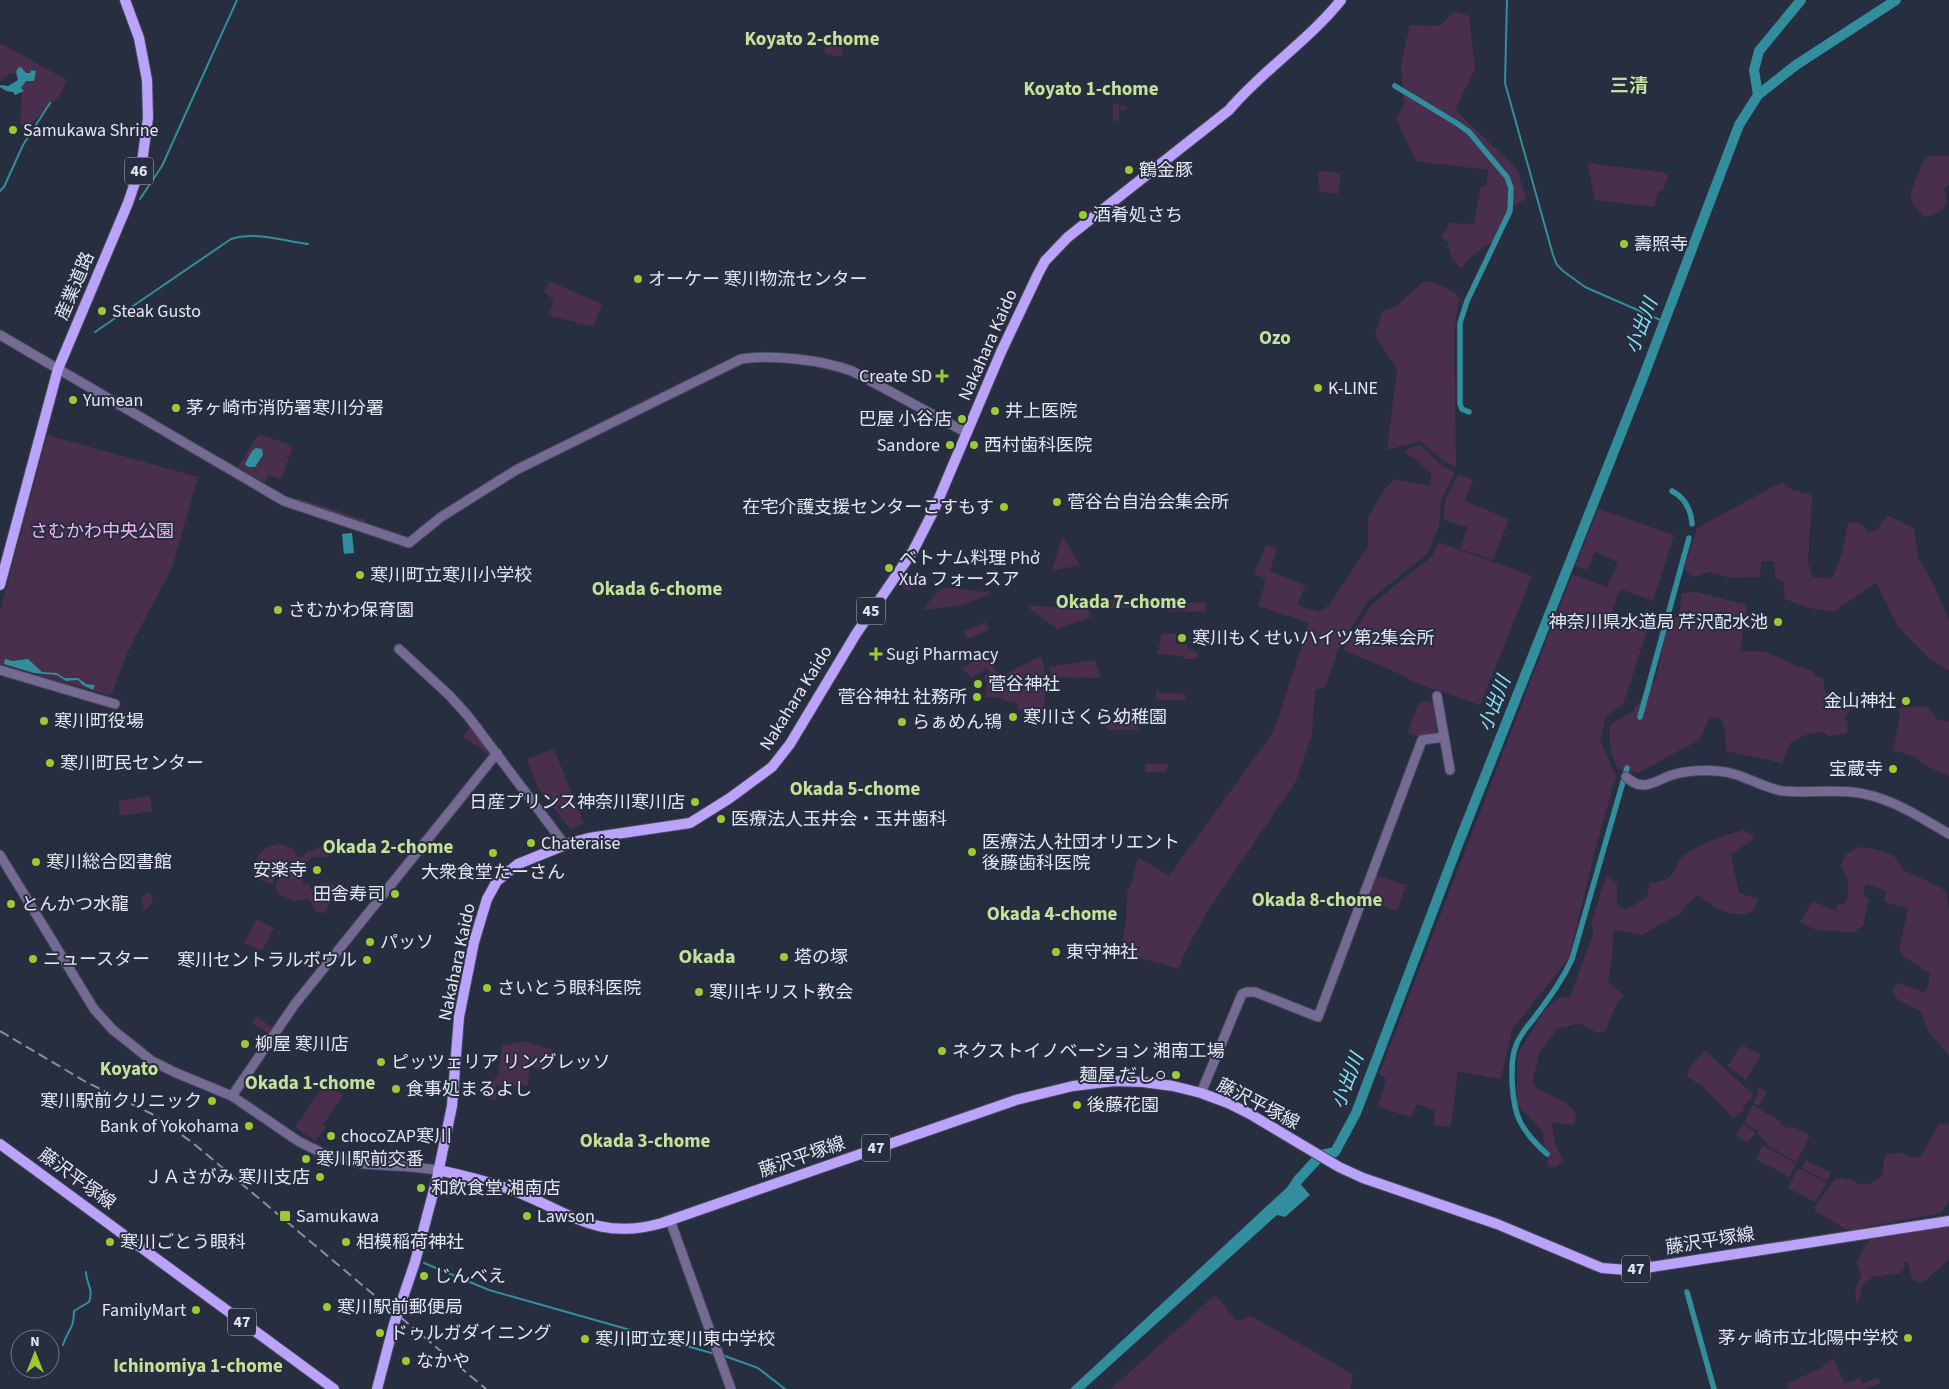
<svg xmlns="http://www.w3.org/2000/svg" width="1949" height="1389" viewBox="0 0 1949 1389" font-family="'Source Sans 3','Noto Sans JP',sans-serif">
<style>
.green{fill:#4a2e4d}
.water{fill:#328e9d}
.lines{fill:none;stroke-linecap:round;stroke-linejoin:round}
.stream{stroke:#328e9d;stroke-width:2}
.canal{stroke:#328e9d;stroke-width:5.5}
.river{stroke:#328e9d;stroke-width:10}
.tertiary-casing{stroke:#454c5c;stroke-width:11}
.primary-casing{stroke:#454c5c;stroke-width:12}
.tertiary{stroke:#756a94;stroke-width:9}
.primary{stroke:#bba3fb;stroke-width:10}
.rail{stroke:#898f9d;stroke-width:2;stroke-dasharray:10 5;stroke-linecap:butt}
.poi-dot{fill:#9acb34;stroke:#272e3f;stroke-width:2}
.labels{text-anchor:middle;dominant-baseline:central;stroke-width:4;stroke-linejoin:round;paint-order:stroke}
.shield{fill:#272e3f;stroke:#abb0bd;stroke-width:1}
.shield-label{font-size:16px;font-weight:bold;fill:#e3e7f3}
.poi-label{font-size:18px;fill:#e3e7f3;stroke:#272e3f;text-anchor:start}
.street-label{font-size:18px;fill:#e3e7f3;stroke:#272e3f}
.park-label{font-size:18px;fill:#f3b2f8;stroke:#272e3f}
.neighbourhood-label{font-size:19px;font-weight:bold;fill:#c4e199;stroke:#272e3f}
.water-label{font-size:19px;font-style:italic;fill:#85e5f7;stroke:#272e3f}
.quarter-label{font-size:20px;font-weight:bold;fill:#c4e199;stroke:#272e3f}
</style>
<rect width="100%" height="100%" fill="#272e3f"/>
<path class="green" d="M1454,11L1469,16L1475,69L1455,110L1517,169L1526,198L1509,211L1494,242L1486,245L1471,257L1461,269L1452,259L1447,241L1441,236L1450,223L1474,224L1481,186H1486L1488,170L1416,161L1396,119L1404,105L1401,64L1410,25L1440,26Z
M0,43L67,80C61,99 42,114 27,127L20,124L22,90L20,74C11,72 7,74 0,81Z
M826,44L843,48L841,57L824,53Z
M1113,103L1127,107L1126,110L1119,109V114H1120L1117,121H1113Z
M1932,156H1949V184L1944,189L1947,201C1941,212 1937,214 1925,217L1912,203L1910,194L1922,163L1926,158Z
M1587,163L1669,173L1663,190L1658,192L1654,207L1595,200Z
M1317,171L1341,173L1338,194L1320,192Z
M549,281L602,304L593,327L548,315L554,300L544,292Z
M1429,281L1451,290L1459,296L1454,334L1456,468L1445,462L1421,441L1387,450L1397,369L1375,336L1382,311L1395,307L1423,282Z
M259,434L293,446L281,480L269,474L265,483L238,467Z
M47,435L198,477L172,568L129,649L112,693L109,695L0,664V612Z
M1420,445L1442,466L1455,472L1441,500L1439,527L1427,554L1367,602L1338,650L1327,683L1324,687L1315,690L1312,734L1296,781L1207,912L1185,952L1179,969L1120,952L1126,922L1127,892L1132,882L1138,857L1169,876L1274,731L1309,623L1258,606L1266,579L1254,574L1266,545L1277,548L1270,571L1304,585L1305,587L1297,605L1319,612L1329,605L1368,546V517L1383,491L1395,479L1430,486L1431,474L1415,458L1407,455L1405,450Z
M1458,474L1473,480L1465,501L1509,519L1493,560L1460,549L1467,527L1444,520L1445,501Z
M1782,482L1792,490L1812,495L1808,562L1812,577L1833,578L1843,549L1848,522L1862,524L1868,532L1878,529L1886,516H1889L1914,528L1918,557L1934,585L1949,621V671L1931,660L1898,627L1876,583L1833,612L1806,607L1785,599L1783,582L1775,577L1774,561H1762L1759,577L1732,578L1709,572L1694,577L1684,569L1697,528Z
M298,498L366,520L364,525L296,502Z
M1598,509L1674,535L1653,601L1620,589L1611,614L1649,625L1623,705L1606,716L1600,740L1616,777L1597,842L1569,958L1512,1030L1501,1079L1458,1071L1451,1127L1435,1125L1434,1110L1417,1104L1411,1117L1378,1107L1386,1079L1379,1074L1572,574L1607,587L1618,562L1595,552L1587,570L1575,566Z
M1062,536L1080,565L1052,571Z
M1438,542L1532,576L1480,705L1411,681L1405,676L1343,650L1371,605L1432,556Z
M905,574L916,581L909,591L898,585Z
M946,587L992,593L964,605L922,610L938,591Z
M1696,592L1747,605L1740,651L1766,652L1797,666L1812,671L1816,676L1823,678L1825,691L1832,698L1853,699L1854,704L1843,719L1848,722L1847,733L1828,736L1822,731L1806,735L1791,742L1782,763L1726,751C1726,740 1726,729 1721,719L1710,717L1699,740L1638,773L1618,769C1611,754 1607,741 1611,724L1632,712L1656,679L1667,624L1679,616L1682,593Z
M1103,600H1156V608H1103Z
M1167,602L1205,603V612L1167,611Z
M1025,605L1089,609L1091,617L1057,629Z
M986,622L989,630L967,639L964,631Z
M1162,634H1176V644L1188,645V648L1198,653L1196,659H1183V656L1157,654Z
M989,654L999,679L998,684L1011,671L1041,656C1049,681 1046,705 1037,729L1026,721L1024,711L1018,709L1017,703L1004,700L1000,696V698L986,697L987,682L984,676L990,672L986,667L981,673L972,678L962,669L974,660Z
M1095,660L1101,678L1051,677L1049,667Z
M1156,691H1159V693L1185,694V700H1156Z
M1420,701L1429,702L1433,704L1437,730L1435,735L1420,737L1407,733Z
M1927,706L1937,719L1949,722V776L1922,764L1916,757L1893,750L1900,715L1897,708Z
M1107,721H1138V730H1107Z
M470,725L493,753L492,756L463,737Z
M554,749L584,823L570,829L537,786L527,759Z
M1145,764H1169L1165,772H1145Z
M150,796L152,811L120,816L118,801Z
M1743,830L1755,837L1731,855L1739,893L1758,899L1754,910C1735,922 1713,907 1698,895L1690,901L1681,913L1642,935L1614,930L1612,946L1613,950L1608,982L1624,996L1615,1007L1606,1030L1597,1033L1580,1023L1557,1029L1540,1052L1532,1083L1538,1089L1565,1102L1576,1113L1574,1125L1552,1122L1555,1144L1563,1160L1556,1167H1549L1542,1130L1517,1105V1055L1544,1011L1559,998L1570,997L1594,931L1591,924L1606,876L1617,883V905L1626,910L1647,897L1650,883C1682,881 1670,862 1688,852C1705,842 1724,836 1743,830Z
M281,844L293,849L298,857H302L309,851L312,852L320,846L328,850L330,854L328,857C323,858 319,856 314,857C303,860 302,873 303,883L309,884L311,890L316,893L321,892V882L334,884L335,887L329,898L333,900L329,903L326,911L327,913L315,912C310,895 310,899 295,901L278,894L275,887L279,878L278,876L275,877L273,883L271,884L259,879L255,867L258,855L268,846Z
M1858,847L1875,849L1894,856L1903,870L1940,887L1946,892L1949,911V1056L1926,1028L1922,1013L1897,999L1892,990L1898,983L1924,992L1928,986L1930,974L1905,957L1899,949L1908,908L1884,902L1886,891L1866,884L1863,895L1869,899L1863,926L1853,932L1816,930L1800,922L1813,901L1835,911L1838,904H1845C1850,891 1849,878 1841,866L1845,855Z
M1375,875L1406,885L1397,911L1365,899Z
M150,892L153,903L144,911L141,897Z
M256,919L274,928L262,951L244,943Z
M256,1016L274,1029L270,1035L251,1022Z
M525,1041L552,1050V1068L529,1067L528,1085H496V1100H491V1082L498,1076L502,1046Z
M1742,1045L1761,1055L1746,1080L1727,1066Z
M1705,1051L1752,1093L1753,1096L1743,1107L1745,1109L1734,1119L1701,1085L1687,1077L1691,1065Z
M325,1083L343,1095L323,1125L326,1127L315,1141L295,1127Z
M1759,1087L1767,1092L1759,1106L1753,1103L1759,1093L1757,1091Z
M1753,1105L1781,1122L1780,1124L1788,1128L1794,1127L1810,1136L1796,1162L1769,1146L1758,1134L1759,1132L1744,1122Z
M1743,1124L1756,1133L1747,1143L1736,1135Z
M1942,1124L1949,1125V1201L1941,1213L1850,1230L1845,1229L1815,1211V1207L1835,1179C1858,1173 1856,1197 1883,1175L1884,1159L1886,1155C1890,1154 1895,1152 1899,1153C1908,1154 1912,1163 1922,1155L1938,1125Z
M1763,1145L1796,1164L1789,1177L1756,1159Z
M1806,1160L1831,1173L1827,1181L1802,1168Z
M1798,1168L1827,1183L1815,1202L1788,1188Z
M1949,1225V1259L1926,1280L1920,1283L1912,1280L1908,1262H1905L1904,1269L1900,1273L1873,1277L1862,1286L1858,1304H1857L1855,1288C1863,1278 1862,1275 1857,1264C1859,1255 1866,1243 1873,1237Z
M1215,1295L1237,1321L1251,1316L1353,1374L1350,1389H1111Z
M1834,1358L1844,1383L1852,1382L1859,1378L1862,1384L1878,1377L1881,1383L1866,1389H1789L1787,1383L1818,1370Z"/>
<path class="water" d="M21,67L26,73H30L31,70L36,71L34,81H26L21,88L24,91L15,95L13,92L6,91L0,87V85L8,86L18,80L16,72L18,68Z
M256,448L262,449L263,455L255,467H248L245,464L252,451Z
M352,533L354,553L344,554L342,534Z
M5,659L13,661L28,659L42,672L57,673L64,678H78L86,684L95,685L93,690L83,685L78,680L66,681L57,675L34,673L4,664Z
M1296,1179L1310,1195L1285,1217L1277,1215L1084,1389H1070Z"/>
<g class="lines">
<path class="stream" d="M1507,0L1505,83L1553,255L1557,265L1563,271L1585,287L1665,322
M0,191L4,187L23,145L50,103
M140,199L162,166L237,0
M95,332L231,239C255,231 284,241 308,244
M424,1263L489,1290L715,1354
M63,1345C68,1329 74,1330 74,1311L89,1302C94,1288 86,1284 86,1272
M722,1355L758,1368L785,1389"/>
<path class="canal" d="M1395,86L1458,124L1469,132L1501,170L1507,177L1511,188L1510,211L1467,301L1460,323V404L1462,409L1469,412
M1672,491C1685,498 1691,509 1692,524
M1640,717L1689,538
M1547,1154C1519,1129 1513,1114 1512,1077C1512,1065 1512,1054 1517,1043C1521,1033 1529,1025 1535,1017C1549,998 1562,981 1572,959L1627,768
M1687,1292L1714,1389"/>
<path class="river" d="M1758,95L1754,70L1759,51L1801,0
M1291,1191L1298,1180L1321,1155L1335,1152L1356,1113L1459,842L1641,383L1739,125L1758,95L1796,65L1896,0"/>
<g class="tertiary-casing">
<path id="tertiary" d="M0,335L284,501L409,543L441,517L516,470L741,359C771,354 822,360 852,371L967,433
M399,649L449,695L468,716L565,845
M0,670L115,704
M1437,696L1450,770
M1626,777C1631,781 1636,785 1643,785C1653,785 1662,778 1672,775C1686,771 1702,770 1717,771C1742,772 1761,788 1783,791C1805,793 1829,790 1852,792C1889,796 1918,816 1949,834
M0,855L94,1009L113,1030L152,1061L174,1072L232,1096L298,1141L320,1152L363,1164L413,1167L438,1170
M1201,1093L1242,994L1247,992H1255L1318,1017L1422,740L1444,737
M232,1096L295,1004L497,753
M670,1220L731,1389"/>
</g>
<g class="primary-casing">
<path id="primary" d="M0,585L58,369L128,203L142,162L148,118L147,80L139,38L125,0
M0,1144L334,1389
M438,1170C462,1175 489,1182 512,1190C568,1211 597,1242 662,1223L1016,1100L1073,1086L1115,1081L1143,1082L1173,1086L1201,1093L1228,1103L1250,1114L1339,1167L1363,1178L1497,1224L1602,1268L1627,1270L1645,1268L1949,1221
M377,1389L394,1324L415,1262L437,1178L452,1106L459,1017L474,942L487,899L497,881L518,864L570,843L589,838L690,823L730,798L772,767L790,744L856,634L913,551L934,510L1001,352L1038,274L1045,261L1068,237L1229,110C1263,70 1308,41 1341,0"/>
</g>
<use href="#tertiary" class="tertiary"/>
<use href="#primary" class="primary"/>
<path class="rail" d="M0,1031L86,1082L152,1114L193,1143L486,1389"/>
</g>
<g class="poi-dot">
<circle cx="13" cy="130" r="5"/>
<circle cx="1129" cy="170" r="5"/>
<circle cx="1083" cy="215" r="5"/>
<circle cx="1624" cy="244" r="5"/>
<circle cx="638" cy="279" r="5"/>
<circle cx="102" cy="311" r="5"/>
<path d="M939.5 368.5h5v5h5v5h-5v5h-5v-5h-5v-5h5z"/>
<circle cx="1318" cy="388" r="5"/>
<circle cx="73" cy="400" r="5"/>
<circle cx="176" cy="408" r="5"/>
<circle cx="995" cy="411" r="5"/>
<circle cx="962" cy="419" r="5"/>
<circle cx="950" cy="445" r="5"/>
<circle cx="974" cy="445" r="5"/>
<circle cx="1057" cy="502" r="5"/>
<circle cx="1004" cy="507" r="5"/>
<circle cx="889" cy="568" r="5"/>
<circle cx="360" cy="575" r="5"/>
<circle cx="278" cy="610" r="5"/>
<circle cx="1778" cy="622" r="5"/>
<circle cx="1182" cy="638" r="5"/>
<path d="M873.5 646.5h5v5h5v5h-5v5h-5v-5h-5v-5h5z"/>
<circle cx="978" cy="684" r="5"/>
<circle cx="977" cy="697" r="5"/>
<circle cx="1906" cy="701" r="5"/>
<circle cx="1013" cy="717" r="5"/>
<circle cx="44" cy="721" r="5"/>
<circle cx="902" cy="722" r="5"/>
<circle cx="50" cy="763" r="5"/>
<circle cx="1893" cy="769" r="5"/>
<circle cx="695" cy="802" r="5"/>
<circle cx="721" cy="819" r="5"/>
<circle cx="531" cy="843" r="5"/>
<circle cx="972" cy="852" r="5"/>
<circle cx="493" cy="853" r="5"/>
<circle cx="36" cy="862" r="5"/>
<circle cx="317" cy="870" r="5"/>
<circle cx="395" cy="894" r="5"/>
<circle cx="11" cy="904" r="5"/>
<circle cx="370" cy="942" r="5"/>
<circle cx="1056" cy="952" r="5"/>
<circle cx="784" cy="957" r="5"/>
<circle cx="33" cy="959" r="5"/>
<circle cx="367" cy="960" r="5"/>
<circle cx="487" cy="988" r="5"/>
<circle cx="699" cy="992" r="5"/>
<circle cx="245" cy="1044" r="5"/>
<circle cx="942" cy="1051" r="5"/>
<circle cx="381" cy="1062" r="5"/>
<circle cx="1176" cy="1075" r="5"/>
<circle cx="396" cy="1089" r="5"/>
<circle cx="212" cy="1101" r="5"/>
<circle cx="1077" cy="1105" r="5"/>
<circle cx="249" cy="1126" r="5"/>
<circle cx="331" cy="1136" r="5"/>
<circle cx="306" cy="1159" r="5"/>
<circle cx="320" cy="1177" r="5"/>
<circle cx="421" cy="1188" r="5"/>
<rect x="279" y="1210" width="12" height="12" rx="2.5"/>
<circle cx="527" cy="1216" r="5"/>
<circle cx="110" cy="1242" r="5"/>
<circle cx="346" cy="1242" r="5"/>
<circle cx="424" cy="1276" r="5"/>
<circle cx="327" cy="1307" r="5"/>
<circle cx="196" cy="1310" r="5"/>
<circle cx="380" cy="1333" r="5"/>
<circle cx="1908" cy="1338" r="5"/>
<circle cx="585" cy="1339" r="5"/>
<circle cx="406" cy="1361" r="5"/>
</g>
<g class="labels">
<g class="shield">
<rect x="125" y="157.5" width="28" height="27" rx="4"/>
<rect x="857" y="597.5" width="28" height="27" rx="4"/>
<rect x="862" y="1134.5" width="28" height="27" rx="4"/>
<rect x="1622" y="1255.5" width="28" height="27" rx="4"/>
<rect x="228" y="1308.5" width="28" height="27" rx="4"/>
</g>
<g class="shield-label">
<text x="139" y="171">46</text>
<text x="871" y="611">45</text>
<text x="876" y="1148">47</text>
<text x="1636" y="1269">47</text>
<text x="242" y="1322">47</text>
</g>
<g class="poi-label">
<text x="23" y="130">Samukawa Shrine</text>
<text x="1139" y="170">鶴金豚</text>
<text x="1093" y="215">酒肴処さち</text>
<text x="1634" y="244">壽照寺</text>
<text x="648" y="279">オーケー 寒川物流センター</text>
<text x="112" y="311">Steak Gusto</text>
<text x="932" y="376" text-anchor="end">Create SD</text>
<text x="1328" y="388">K-LINE</text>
<text x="83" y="400">Yumean</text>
<text x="186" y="408">茅ヶ崎市消防署寒川分署</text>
<text x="1005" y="411">井上医院</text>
<text x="952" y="419" text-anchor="end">巴屋 小谷店</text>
<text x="940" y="445" text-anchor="end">Sandore</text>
<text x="984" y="445">西村歯科医院</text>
<text x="1067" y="502">菅谷台自治会集会所</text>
<text x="994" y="507" text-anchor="end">在宅介護支援センターこすもす</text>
<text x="899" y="558">ベトナム料理 Phở<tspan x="899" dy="21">Xưa フォースア</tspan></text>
<text x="370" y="575">寒川町立寒川小学校</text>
<text x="288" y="610">さむかわ保育園</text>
<text x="1768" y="622" text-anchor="end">神奈川県水道局 芹沢配水池</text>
<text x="1192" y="638">寒川もくせいハイツ第2集会所</text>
<text x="886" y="654">Sugi Pharmacy</text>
<text x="988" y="684">菅谷神社</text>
<text x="967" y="697" text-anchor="end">菅谷神社 社務所</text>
<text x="1896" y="701" text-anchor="end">金山神社</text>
<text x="1023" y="717">寒川さくら幼稚園</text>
<text x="54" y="721">寒川町役場</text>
<text x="912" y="722">らぁめん鴇</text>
<text x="60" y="763">寒川町民センター</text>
<text x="1883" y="769" text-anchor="end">宝蔵寺</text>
<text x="685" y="802" text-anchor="end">日産プリンス神奈川寒川店</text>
<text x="731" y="819">医療法人玉井会・玉井歯科</text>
<text x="982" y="842">医療法人社団オリエント<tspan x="982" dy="21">後藤歯科医院</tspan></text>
<text x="541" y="843">Chateraise</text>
<text x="46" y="862">寒川総合図書館</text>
<text x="307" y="870" text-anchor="end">安楽寺</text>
<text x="493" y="872" text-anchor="middle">大衆食堂たーさん</text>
<text x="385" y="894" text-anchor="end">田舎寿司</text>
<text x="21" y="904">とんかつ水龍</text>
<text x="380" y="942">パッソ</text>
<text x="1066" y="952">東守神社</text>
<text x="794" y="957">塔の塚</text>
<text x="43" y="959">ニュースター</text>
<text x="357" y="960" text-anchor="end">寒川セントラルボウル</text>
<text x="497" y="988">さいとう眼科医院</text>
<text x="709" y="992">寒川キリスト教会</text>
<text x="255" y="1044">柳屋 寒川店</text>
<text x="952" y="1051">ネクストイノベーション 湘南工場</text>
<text x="391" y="1062">ピッツェリア リングレッソ</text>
<text x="1166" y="1075" text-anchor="end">麺屋 だし○</text>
<text x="406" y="1089">食事処まるよし</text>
<text x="202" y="1101" text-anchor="end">寒川駅前クリニック</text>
<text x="1087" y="1105">後藤花園</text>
<text x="239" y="1126" text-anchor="end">Bank of Yokohama</text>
<text x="341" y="1136">chocoZAP寒川</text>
<text x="316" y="1159">寒川駅前交番</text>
<text x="310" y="1177" text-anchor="end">ＪＡさがみ 寒川支店</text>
<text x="431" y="1188">和飲食堂 湘南店</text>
<text x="296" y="1216">Samukawa</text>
<text x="537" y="1216">Lawson</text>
<text x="120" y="1242">寒川ごとう眼科</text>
<text x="356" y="1242">相模稲荷神社</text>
<text x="434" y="1276">じんべえ</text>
<text x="337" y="1307">寒川駅前郵便局</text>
<text x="186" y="1310" text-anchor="end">FamilyMart</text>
<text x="390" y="1333">ドゥルガダイニング</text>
<text x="1898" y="1338" text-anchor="end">茅ヶ崎市立北陽中学校</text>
<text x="595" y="1339">寒川町立寒川東中学校</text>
<text x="416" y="1361">なかや</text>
</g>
<g class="street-label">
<text transform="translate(75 286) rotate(-67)">産業道路</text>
<text transform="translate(988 345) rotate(-66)">Nakahara Kaido</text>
<text transform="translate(796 698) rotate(-58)">Nakahara Kaido</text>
<text transform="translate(457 962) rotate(-78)">Nakahara Kaido</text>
<text transform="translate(1258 1104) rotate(27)">藤沢平塚線</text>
<text transform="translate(802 1157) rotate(-19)">藤沢平塚線</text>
<text transform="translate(77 1179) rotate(36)">藤沢平塚線</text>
<text transform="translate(1710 1241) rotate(-9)">藤沢平塚線</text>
</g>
<g class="park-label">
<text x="102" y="531">さむかわ中央公園</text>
</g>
<g class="neighbourhood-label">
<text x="812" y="39">Koyato 2-chome</text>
<text x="1629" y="86">三清</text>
<text x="1091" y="89">Koyato 1-chome</text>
<text x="1275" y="338">Ozo</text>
<text x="657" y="589">Okada 6-chome</text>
<text x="1121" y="602">Okada 7-chome</text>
<text x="855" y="789">Okada 5-chome</text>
<text x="388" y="847">Okada 2-chome</text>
<text x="1317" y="900">Okada 8-chome</text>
<text x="1052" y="914">Okada 4-chome</text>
<text x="129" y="1069">Koyato</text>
<text x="310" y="1083">Okada 1-chome</text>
<text x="645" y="1141">Okada 3-chome</text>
<text x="198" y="1366">Ichinomiya 1-chome</text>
</g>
<g class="water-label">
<text transform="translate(1642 326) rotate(-69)">小出川</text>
<text transform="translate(1495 704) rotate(-69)">小出川</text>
<text transform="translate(1348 1081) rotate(-69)">小出川</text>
</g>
<g class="quarter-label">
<text x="707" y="957">Okada</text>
</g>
</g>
<g transform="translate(35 1354)"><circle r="24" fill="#272e3f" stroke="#727887"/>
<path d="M0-4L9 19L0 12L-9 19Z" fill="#9acb34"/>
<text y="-8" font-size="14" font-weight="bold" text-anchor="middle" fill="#e3e7f3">N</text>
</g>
</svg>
